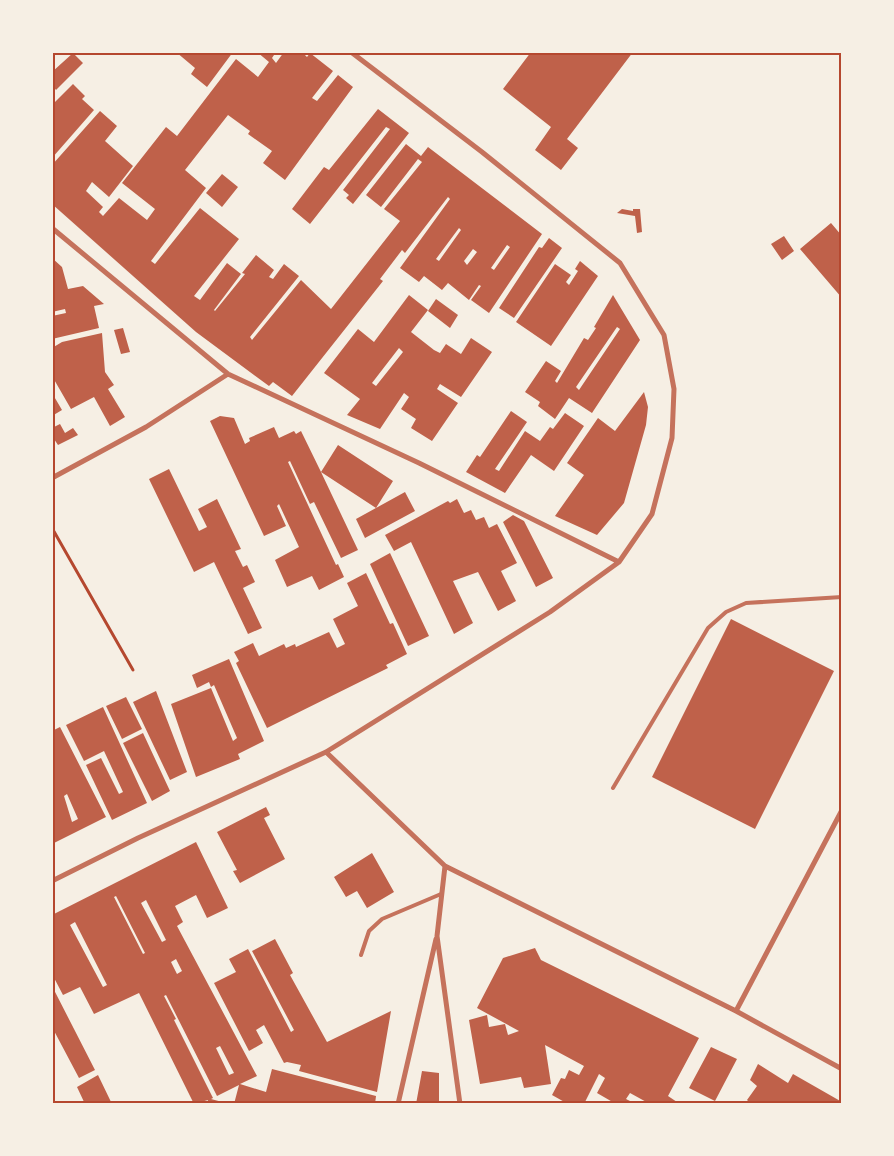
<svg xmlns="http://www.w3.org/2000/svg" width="894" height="1156" viewBox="0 0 894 1156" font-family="'Exo 2',sans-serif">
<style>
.building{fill:#bf614a;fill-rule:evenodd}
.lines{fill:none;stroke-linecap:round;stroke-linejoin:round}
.path{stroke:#b5482f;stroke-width:3}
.service{stroke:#c5725c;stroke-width:4}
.minor{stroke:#c5725c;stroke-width:5}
.neatline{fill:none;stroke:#b5482f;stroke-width:2}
</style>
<rect width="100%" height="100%" fill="#f6efe4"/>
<path class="building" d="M176,52H233L207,87L191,74L195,68Z
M257,52H276L272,58L276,63L284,52H302L307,57L310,53L333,71L312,98L317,101L338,75L353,87L285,180L263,163L272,151L248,134L250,131L228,115L185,170L206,188L151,261L155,264L200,208L239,239L194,296L200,300L227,263L241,274L214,310L215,311L245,274L242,273L256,255L274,270L269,277L273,279L284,264L299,276L250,337L252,340L301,280L331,309L400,221L384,209L422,162L418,159L381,207L366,195L406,144L421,156L428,147L542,234L489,313L471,300L481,286L479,285L469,300L448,283L442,290L424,276L419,282L400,268L450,199L448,197L405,253L402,250L380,279L383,281L292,396L273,382L269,386L196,332L52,204V165L100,111L117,126L105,141L133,166L109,197L92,182L86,191L103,207L99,212L103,216L119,198L147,220L155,209L122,183L166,127L177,136L236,59L258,77L269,62ZM459,228L461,230L439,261L436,259ZM507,245L510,247L494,270L491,268ZM473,249L477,252L467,265L464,261Z
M531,52H633L567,139L578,148L561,170L535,150L551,127L503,89Z
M73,53L83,63L56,90L52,85V72Z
M73,84L85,96L82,99L94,110L52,158V105Z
M378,109L409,133L353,204L346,198L349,195L343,190L390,129L386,127L310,224L292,209L324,167L329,170Z
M222,174L238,187L222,207L206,193Z
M622,209L633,211V209H640L642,232L637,233L635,216L617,213Z
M831,223L842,236V298L800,249Z
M784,236L794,251L782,260L771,244Z
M549,238L562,248L514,318L499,308L539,247L542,248Z
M52,258L62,267L68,289L83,286L104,304L94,306L99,328L52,339V316L66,313L65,309L52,312Z
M580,261L598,276L551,346L516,322L555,264L571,275L566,282L569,285L578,271L575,269Z
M409,295L428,310L411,332L434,350L440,353L446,344L461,354L471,338L492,352L461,397L440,384L437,389L458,403L432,441L411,428L416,419L401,409L409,397L404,393L380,429L347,415L360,399L324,373L358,329L374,342ZM399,348L403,352L376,386L372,383Z
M613,295L640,340L592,413L569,398L555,419L538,406L540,402L525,392L546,361L561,371L555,381L557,383L584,338L588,340L596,328L594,327ZM617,327L620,329L579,390L576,387Z
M436,299L458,315L450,328L428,311Z
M123,328L130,352L121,354L114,330Z
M102,333L105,372L114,385L108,389L125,417L110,426L94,397L71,409L52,376V348L62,342Z
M644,392L648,407L646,425L624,503L597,535L555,516L584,475L567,463L598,418L615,431Z
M52,393L62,410L52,416Z
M511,411L527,422L495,469L499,471L525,431L540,441L550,427L553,429L565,413L584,426L554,471L531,455L505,493L466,472L477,455L480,457Z
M220,416L234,418L245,444L250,441L249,438L274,427L279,438L294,431L296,434L301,431L321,472L338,445L393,481L376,508L321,472L358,550L341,558L314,502L310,504L290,461L288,462L336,565L338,564L344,577L319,590L312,576L287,587L275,560L299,547L279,504L277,506L286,526L264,536L210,421Z
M60,424L65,433L73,428L78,435L58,445L52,436V428Z
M169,469L199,531L207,527L198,509L217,499L241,549L235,551L243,567L247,565L255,582L243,588L262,628L248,634L214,562L194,572L149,479Z
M405,492L415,511L365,538L356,519Z
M457,499L464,513L471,510L476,520L484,517L489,528L497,524L517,563L501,571L516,601L498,611L478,572L453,581L473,623L454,634L411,542L394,551L385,535L448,501L450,503Z
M513,515L524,521L553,578L536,587L503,522Z
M390,553L429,636L408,646L370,564Z
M366,573L390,624L393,623L407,654L386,665L388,668L267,728L236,663L239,661L234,652L253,643L259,656L284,644L286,648L295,644L296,647L329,632L337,648L345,644L333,619L358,606L347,583Z
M731,619L834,671L755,829L652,777Z
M229,659L264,741L238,754L240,759L196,777L171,704L211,688L233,741L237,738L214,685L211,687L209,682L197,688L192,675Z
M156,691L187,772L170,780L133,702Z
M126,697L142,729L122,739L106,706Z
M103,707L147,803L112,820L86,765L101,758L119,794L123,792L104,751L84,761L66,725Z
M60,727L106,817L52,844V731ZM67,794L78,819L72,822L64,796Z
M143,733L170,791L152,801L123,743Z
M266,807L270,815L264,818L285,859L240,883L233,871L237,870L217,832Z
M196,842L228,908L207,918L196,895L175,906L183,922L177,926L257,1076L240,1084L266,1092L272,1069L376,1096L375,1104H234L239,1085L217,1096L166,995L164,996L176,1019L174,1020L213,1098L211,1099L226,1103L207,1104L208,1100L194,1104L139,993L94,1014L80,987L63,995L52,974V915ZM116,896L145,953L143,954L114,897ZM146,900L166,940L162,942L141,903ZM75,922L107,985L103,987L70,925ZM176,959L182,971L177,974L171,962ZM220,1046L234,1073L229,1075L216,1048Z
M372,853L394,892L367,908L357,891L346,897L334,877Z
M275,939L293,973L290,975L327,1042L391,1011L377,1092L299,1071L301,1065L287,1062L284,1063L264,1025L256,1030L263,1043L249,1051L214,983L236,972L229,959L248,949L291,1032L294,1030L252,951Z
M535,948L541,960L699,1038L668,1096L680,1104H650L630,1093L626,1099L636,1104H616L597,1093L605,1078L599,1074L584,1104H568L552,1095L561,1078L565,1079L569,1070L579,1075L584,1066L545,1045L551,1084L524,1088L521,1077L480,1084L469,1020L487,1015L489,1027L505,1024L508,1035L519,1031L477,1008L503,958Z
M52,986L95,1070L79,1078L52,1027Z
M711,1047L737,1059L715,1101L689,1088Z
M758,1064L788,1083L793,1074L842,1102L751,1104L747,1100L757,1086L750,1080Z
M422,1071L439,1073V1104H416Z
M98,1075L112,1104H85L77,1087Z"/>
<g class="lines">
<path class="path" d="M52,528L133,670"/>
<path class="service" d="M613,788L708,628L726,612L746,603L842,597
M361,955L369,931L382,919L441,894"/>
<path class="minor" d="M52,228L228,374L419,463L619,562
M52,478L146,427L228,374
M326,752L445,866L736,1011L842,1069
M445,866L437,936L460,1104
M52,881L138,838L326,752L550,612L619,562L652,514L672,438L674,389L664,335L620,263L482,152L351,52
M736,1011L842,810
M398,1104L436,939"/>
</g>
<rect width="894" height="1156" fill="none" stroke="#f6efe4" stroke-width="108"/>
<rect x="54" y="54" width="786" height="1048" class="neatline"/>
</svg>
